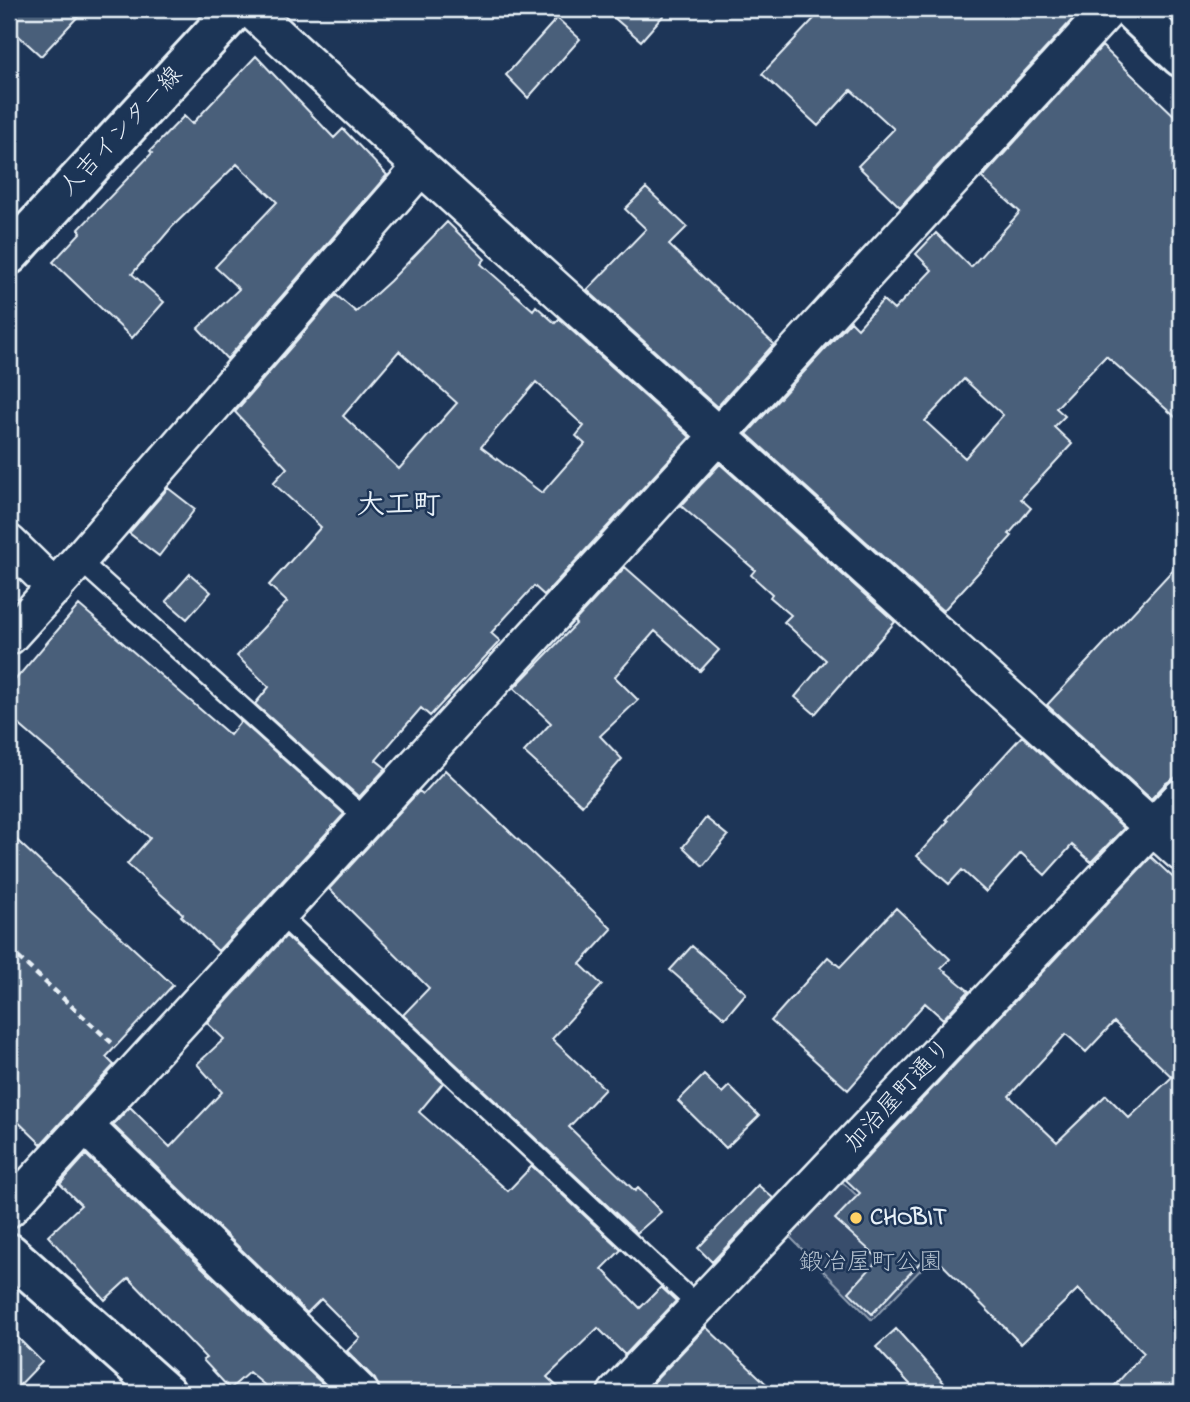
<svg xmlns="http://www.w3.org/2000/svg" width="1190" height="1402" viewBox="0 0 1190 1402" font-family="'Indie Flower','Klee One',sans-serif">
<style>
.green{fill:#374d6c;stroke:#909fb2;stroke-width:2}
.building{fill:#495e7a;stroke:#e8f1f8;stroke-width:2;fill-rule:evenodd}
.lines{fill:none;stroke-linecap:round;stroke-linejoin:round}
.lane-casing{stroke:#e8f1f8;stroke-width:23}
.street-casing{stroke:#e8f1f8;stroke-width:40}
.secondary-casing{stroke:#e8f1f8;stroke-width:44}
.primary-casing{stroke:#e8f1f8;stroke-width:44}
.highway-casing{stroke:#e8f1f8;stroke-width:44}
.path{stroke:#e8f1f8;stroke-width:4.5;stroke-dasharray:7 5;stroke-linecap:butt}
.lane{stroke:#1d3557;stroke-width:18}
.street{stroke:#1d3557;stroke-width:35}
.secondary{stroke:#1d3557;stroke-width:38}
.primary{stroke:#1d3557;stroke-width:38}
.highway{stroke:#1d3557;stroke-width:38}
.poi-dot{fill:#ffd166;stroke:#1d3557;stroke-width:2.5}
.labels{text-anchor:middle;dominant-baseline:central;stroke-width:5;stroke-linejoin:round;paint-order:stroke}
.street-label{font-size:24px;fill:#e8f1f8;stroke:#1d3557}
.poi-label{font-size:24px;font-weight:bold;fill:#e8f1f8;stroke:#1d3557;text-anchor:start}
.park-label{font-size:24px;fill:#b3c0ce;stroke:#1d3557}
.quarter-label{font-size:28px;font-weight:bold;fill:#e8f1f8;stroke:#1d3557}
</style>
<rect width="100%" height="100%" fill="#1d3557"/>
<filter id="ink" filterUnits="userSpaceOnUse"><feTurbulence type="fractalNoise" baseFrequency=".0143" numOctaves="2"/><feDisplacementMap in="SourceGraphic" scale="14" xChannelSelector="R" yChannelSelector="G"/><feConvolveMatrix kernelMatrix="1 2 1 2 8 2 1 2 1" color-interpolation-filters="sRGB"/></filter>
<g filter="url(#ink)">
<path class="green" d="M837,1177L928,1262L872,1320L785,1232Z"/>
<path class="building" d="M9,9H85L41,56L9,27Z
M604,9H669L641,41Z
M823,9H1082L900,207L858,166L894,129L851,90L818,126L762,74Z
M557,18L580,39L528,98L506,75Z
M1102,46L1181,122V422L1106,356L1056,408L1065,416L1054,427L1072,444L1021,499L1031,508L1009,534L1012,536L943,611L747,434L851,321L858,328L883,300L894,310L932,270L916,254L936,233L971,267L1020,212L982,178ZM964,379L1003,415L965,458L925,421Z
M256,56L334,138L343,129L387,175L227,359L198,328L239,289L215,267L277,202L237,164L172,227L132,274L164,302L132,338L53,262L81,232L79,229L152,153L150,151L184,116L192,124Z
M646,188L687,227L669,245L774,344L717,407L587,290L646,229L625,209Z
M447,222L485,259L481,264L533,310L536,306L555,323L559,319L690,437L544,595L534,586L491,633L500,641L430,716L421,708L376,760L386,768L359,797L255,704L269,687L237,656L287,602L269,585L321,527L273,483L287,468L235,412L336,295L356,312L390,281ZM399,351L457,403L399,469L343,416ZM536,382L584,426L576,436L585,444L542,493L481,447Z
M720,464L895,622L815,714L795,697L826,660L784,622L791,615L770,597L772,594L751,575L755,570L681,506Z
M168,488L195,509L159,556L129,533Z
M1181,561V774L1166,783L1151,799L1047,705Z
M625,567L719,650L700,671L655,631L617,674L615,677L638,700L600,736L622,759L582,805L524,752L551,723L514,688L576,624L574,622Z
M190,574L211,592L187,619L166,601Z
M79,605L230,735L241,721L344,814L218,951L181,916L183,914L127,864L150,838L9,716V687Z
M1022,736L1124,828L1091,862L1072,845L1045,875L1021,853L986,892L962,870L949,884L917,856L948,821L946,819Z
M445,770L612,929L580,964L602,985L552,1039L605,1089L569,1127L635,1191L638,1188L661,1212L637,1233L403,1015L429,988L329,889L419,791L423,794Z
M706,818L728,836L703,866L683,847Z
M9,833L173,985L106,1057L114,1065L41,1144L9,1113Z
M1151,857L1181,885V1393H1108L1144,1353L1078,1289L1021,1344L934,1256L932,1258L928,1254L872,1314L849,1292L879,1259L835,1219L860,1193L846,1180ZM1114,1022L1172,1077L1129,1118L1106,1095L1057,1142L1009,1096L1066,1034L1086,1052Z
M896,908L950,959L941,968L969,991L943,1019L925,1003L848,1090L771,1021L828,957L840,967Z
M286,936L443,1083L419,1112L508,1191L532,1166L621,1250L602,1269L640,1308L661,1287L676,1301L625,1355L598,1328L547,1377L564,1393H381L375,1379L347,1351L360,1338L321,1299L307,1313L113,1125L130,1107L170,1147L222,1092L197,1064L224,1039L207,1023Z
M692,946L746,993L725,1018L670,970Z
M704,1075L722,1093L729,1086L759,1116L726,1148L678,1101Z
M86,1155L278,1341L332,1393H274L249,1372L230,1389L203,1360L206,1358L129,1278L105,1300L48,1236L81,1205L60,1184Z
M758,1185L773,1198L712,1262L698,1248Z
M706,1327L776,1393H663L653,1383Z
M9,1329L42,1362L12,1393H9Z
M896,1329L953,1393H918L876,1347Z"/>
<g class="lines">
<g class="lane-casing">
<path id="lane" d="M79,560L366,819
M279,914L699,1307"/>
</g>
<g class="street-casing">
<path id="street" d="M250,9L421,167L1181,853
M9,543L55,588
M9,637L79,560L421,167
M85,1126L361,1393
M9,1209L1109,9
M616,1393L1181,797"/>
</g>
<g class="secondary-casing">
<path id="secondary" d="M9,1253L166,1393"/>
</g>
<g class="primary-casing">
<path id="primary" d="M9,255L236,9"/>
</g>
<g class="highway-casing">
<path id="highway" d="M1130,9L1181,57"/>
</g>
<path class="path" d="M9,949L112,1043"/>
<use href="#lane" class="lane"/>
<use href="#street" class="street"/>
<use href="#secondary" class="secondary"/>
<use href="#primary" class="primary"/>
<use href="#highway" class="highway"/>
</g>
</g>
<circle class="poi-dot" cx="856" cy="1218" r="7"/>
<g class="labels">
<g class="street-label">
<text transform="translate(122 132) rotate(-47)">人吉インター線</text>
<text transform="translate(899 1096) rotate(-47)">加治屋町通り</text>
</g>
<g class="poi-label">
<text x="870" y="1218">CHOBIT</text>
</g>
<g class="park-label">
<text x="871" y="1263">鍛冶屋町公園</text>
</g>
<g class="quarter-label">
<text x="399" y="506">大工町</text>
</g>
</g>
<rect width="1190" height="1402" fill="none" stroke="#1d3557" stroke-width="35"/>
<rect x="18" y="18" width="1155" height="1367" fill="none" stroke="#e8f1f8" stroke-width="2.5" filter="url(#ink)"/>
</svg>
